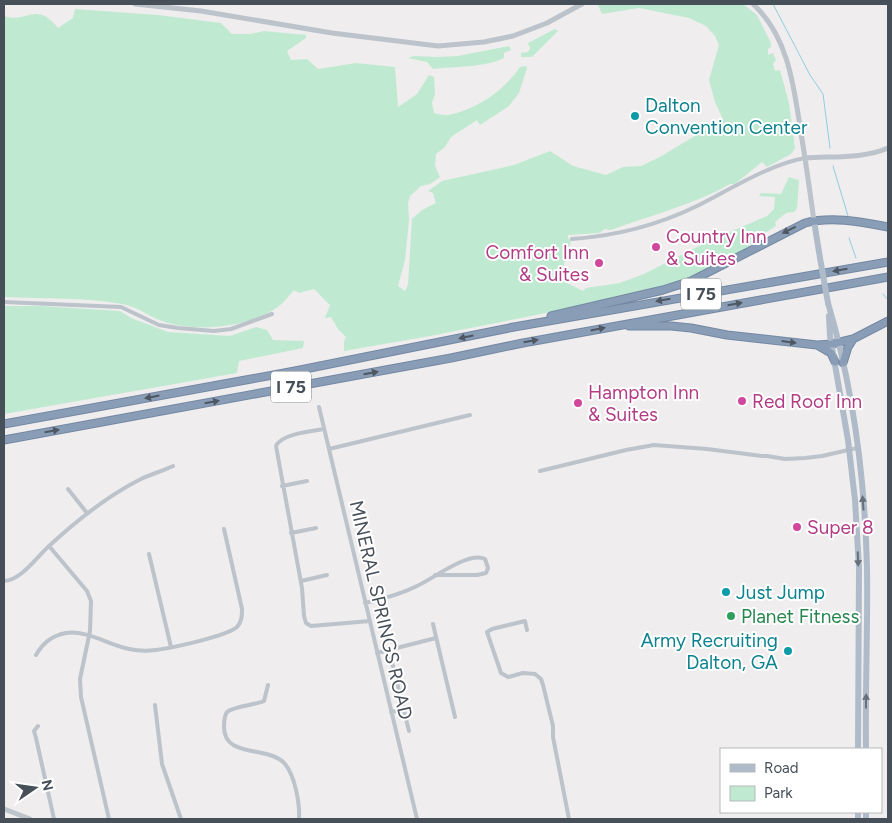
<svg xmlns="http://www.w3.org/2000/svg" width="892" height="823" viewBox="0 0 892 823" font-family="Figtree,sans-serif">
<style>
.green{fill:#bfead1}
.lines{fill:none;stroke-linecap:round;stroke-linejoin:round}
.stream{stroke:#90cde2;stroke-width:1}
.motorway-casing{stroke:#7488a3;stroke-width:9}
.minor{stroke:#bcc3cb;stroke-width:4}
.tertiary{stroke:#bcc3cb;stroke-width:5}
.primary{stroke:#afbbc9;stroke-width:6}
.motorway{stroke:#899db7;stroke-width:7}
.primary-bridge{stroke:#afbbc9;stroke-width:6}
.oneway{fill:#4e5762}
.oneway2{fill:#666f7a}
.culture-dot{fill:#0f9aa8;stroke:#fff;stroke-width:2}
.hotel-dot{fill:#d1479c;stroke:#fff;stroke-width:2}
.leisure-dot{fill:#2e9e5b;stroke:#fff;stroke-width:2}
.labels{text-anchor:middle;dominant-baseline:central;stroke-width:4;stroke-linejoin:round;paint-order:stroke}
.shield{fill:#fff;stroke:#7e848a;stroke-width:1}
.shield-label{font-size:18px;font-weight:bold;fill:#474f58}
.culture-label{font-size:19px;fill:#0d838f;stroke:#fff;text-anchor:start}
.hotel-label{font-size:19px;fill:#b23c85;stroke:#fff;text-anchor:start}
.street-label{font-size:19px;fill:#474f58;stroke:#fff}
.leisure-label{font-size:19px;fill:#27864d;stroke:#fff;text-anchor:start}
</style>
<rect width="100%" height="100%" fill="#efeded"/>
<path class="green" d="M603,4H743L757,15L771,43V47L768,49V55L773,53L776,60L773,64L775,71L780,70L789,103L795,148L791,154L767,167L762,162L735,184H730C693,205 651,215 611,230L605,229L599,233L568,235V238L571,241L564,263L563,281L583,291L586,288L620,283L644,274L707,242L767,216L774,209L775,197L759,196L761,193L781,194L789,177L799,180L797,208L794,212L786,213L775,222L776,226L759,237L746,248L694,278L642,294L430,336L344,351V342L346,337L338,329L331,317L325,318L330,305L314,289L299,293L294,290C289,296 284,302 278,307C249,327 202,332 168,323C152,319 137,306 122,304C84,297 43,299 4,297V16C27,24 36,0 58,28L73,18L75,9L158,15L221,23L232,34H251L264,31L306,35V38L287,51L291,60L307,59L318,69L356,63L395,67L398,107L417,94L429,75L434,77L435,94L432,103L434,113C439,114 445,116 449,115C477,109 505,90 520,67L526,66L527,68L519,93L509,106L480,125L477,120L451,137L445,147L436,154L435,166L440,177L430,184L421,186L410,196L408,203L409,220L405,260L398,286L405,291L408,285L412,219L422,210L436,203L433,193L428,191L442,181L514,165L550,151L573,166L606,175L623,167L641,166L660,157L723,119L715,102L709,80L719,45L715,36L706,26L689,18L639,8L602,14L598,5Z
M555,29L558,31L532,57H521V53L528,52L530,48L528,43Z
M509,46L511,50L504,53V58C483,68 456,66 433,69L427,62L408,58L414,56L437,57L458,56Z
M4,306H40L120,311L131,318L168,332L230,336L256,327L267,330L273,340L304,341L303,348L239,361L237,373L4,414Z"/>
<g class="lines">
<path class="stream" d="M773,4L810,75L823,94L830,148
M833,166L848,216
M849,238L856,258
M883,294L888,300"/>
<g class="motorway-casing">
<path id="motorway" d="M551,316L663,290L691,281L805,223C832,216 861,222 888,227
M629,326H671L691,328L727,335L817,345L832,344L853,339L888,321
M819,346L831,353L835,362
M843,363L848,347L853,339
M4,424L295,371L514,327L888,262
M4,440L451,358L523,343L888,277"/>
</g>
<path class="minor" d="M572,239C615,236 658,225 697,206C729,190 770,164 805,158
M4,302L121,307L159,325L178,328L214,331L231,329L272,314
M319,407L417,819
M324,429C311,431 281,434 276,446L302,588L304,616L306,623L311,626L370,621
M329,449L470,415
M540,471L626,450L654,445L707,449L762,456H767L785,459L805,458L822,456L857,448
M282,486L307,481
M68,489L87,513
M291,533L316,528
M49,546L87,591L91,601L90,631L80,679L81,697L109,819
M149,554L171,647
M4,581C21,580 36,558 48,547C76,521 107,496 141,479C151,474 163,471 173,466
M301,581L327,575
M365,603C383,599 401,594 417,586C433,579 468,551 485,559L488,568L486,573L477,575H435
M433,624L455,717
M527,630L525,621L492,629L487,632L501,673L508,677L523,673L535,674L541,679L543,685L553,726V737L569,819
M389,650L409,731
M377,653L436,638
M36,655C43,643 51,636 66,633C87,630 109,645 129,649C138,651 148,651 156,650C172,648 227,636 237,627C242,622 242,615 242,609L224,529
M268,685L264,701C255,705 234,706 227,712C224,716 224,722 224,727C224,759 269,745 285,764C295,776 300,804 299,819
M155,705L162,764L181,819
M391,712L404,710
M38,726L34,731L36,738L54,819"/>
<path class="tertiary" d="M135,4L201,11L332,33L438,46L484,42L513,36L547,23L582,4
M753,4C789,37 794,88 801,133C806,163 810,192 814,221
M805,158C832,156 863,159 888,148
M4,809L30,819"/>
<path class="primary" d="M814,221L820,258
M828,303C853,388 865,479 867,568C868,628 865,689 866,749
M829,316L830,336L848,440L855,500L859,568L858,749
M858,819V812
M866,819V812"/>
<use href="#motorway" class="motorway"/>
<path class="primary-bridge" d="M820,258L828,303"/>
</g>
<defs><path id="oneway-solid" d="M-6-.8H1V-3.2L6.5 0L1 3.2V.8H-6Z" transform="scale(1.25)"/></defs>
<g class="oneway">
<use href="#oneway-solid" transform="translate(789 230) rotate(154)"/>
<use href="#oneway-solid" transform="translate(840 270) rotate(170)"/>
<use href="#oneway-solid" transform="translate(663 300) rotate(170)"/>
<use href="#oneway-solid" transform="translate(735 304) rotate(-10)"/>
<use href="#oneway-solid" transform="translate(598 329) rotate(-11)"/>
<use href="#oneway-solid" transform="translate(466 337) rotate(168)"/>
<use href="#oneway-solid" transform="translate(531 341) rotate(-10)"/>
<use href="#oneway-solid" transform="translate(789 342) rotate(7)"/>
<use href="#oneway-solid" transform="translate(371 373) rotate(-10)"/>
<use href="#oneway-solid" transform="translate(152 397) rotate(169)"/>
<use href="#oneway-solid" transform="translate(212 402) rotate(-10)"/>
<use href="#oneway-solid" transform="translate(52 431) rotate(-10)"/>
</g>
<g class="oneway2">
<use href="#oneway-solid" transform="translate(863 503) rotate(-94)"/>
<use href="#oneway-solid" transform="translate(858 559) rotate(88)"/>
<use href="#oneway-solid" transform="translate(866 701) rotate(-89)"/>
</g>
<g class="culture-dot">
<circle cx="635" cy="116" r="5"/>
<circle cx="726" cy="592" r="5"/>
<circle cx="788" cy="651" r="5"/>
</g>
<g class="hotel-dot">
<circle cx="656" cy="247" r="5"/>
<circle cx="599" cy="263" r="5"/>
<circle cx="742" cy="401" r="5"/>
<circle cx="578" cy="403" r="5"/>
<circle cx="797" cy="527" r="5"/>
</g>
<circle class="leisure-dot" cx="731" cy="616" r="5"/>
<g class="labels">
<g class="shield">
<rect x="681" y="278.5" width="40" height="31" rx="4"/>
<rect x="271" y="371.5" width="40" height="31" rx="4"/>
</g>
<g class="shield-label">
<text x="701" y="294">I 75</text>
<text x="291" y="387">I 75</text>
</g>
<g class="culture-label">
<text x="645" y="105">Dalton<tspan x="645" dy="22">Convention Center</tspan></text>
<text x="736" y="592">Just Jump</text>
<text x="778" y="640" text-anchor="end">Army Recruiting<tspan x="778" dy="22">Dalton, GA</tspan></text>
</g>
<g class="hotel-label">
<text x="666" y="236">Country Inn<tspan x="666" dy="22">&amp; Suites</tspan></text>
<text x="589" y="252" text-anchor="end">Comfort Inn<tspan x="589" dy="22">&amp; Suites</tspan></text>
<text x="588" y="392">Hampton Inn<tspan x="588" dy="22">&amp; Suites</tspan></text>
<text x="752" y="401">Red Roof Inn</text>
<text x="807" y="527">Super 8</text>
</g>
<g class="street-label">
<text transform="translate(381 610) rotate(77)">MINERAL SPRINGS ROAD</text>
</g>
<g class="leisure-label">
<text x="741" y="616">Planet Fitness</text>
</g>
</g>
<rect width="892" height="823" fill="none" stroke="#474f58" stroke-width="10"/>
<rect x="720" y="748" width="162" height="65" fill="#ffffff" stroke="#b5b9bc"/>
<rect x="730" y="764" width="25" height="8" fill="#afbbc9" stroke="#b5b9bc"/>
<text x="764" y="773" font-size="15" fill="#474f58">Road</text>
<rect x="730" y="786" width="25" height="15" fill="#bfead1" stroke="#b5b9bc"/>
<text x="764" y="798" font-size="15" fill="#474f58">Park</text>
<g transform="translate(35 788) rotate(77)" stroke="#ffffff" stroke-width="4" paint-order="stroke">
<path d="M0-4L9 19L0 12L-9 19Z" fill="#474f58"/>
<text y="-8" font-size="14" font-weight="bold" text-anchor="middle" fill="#474f58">N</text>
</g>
</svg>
